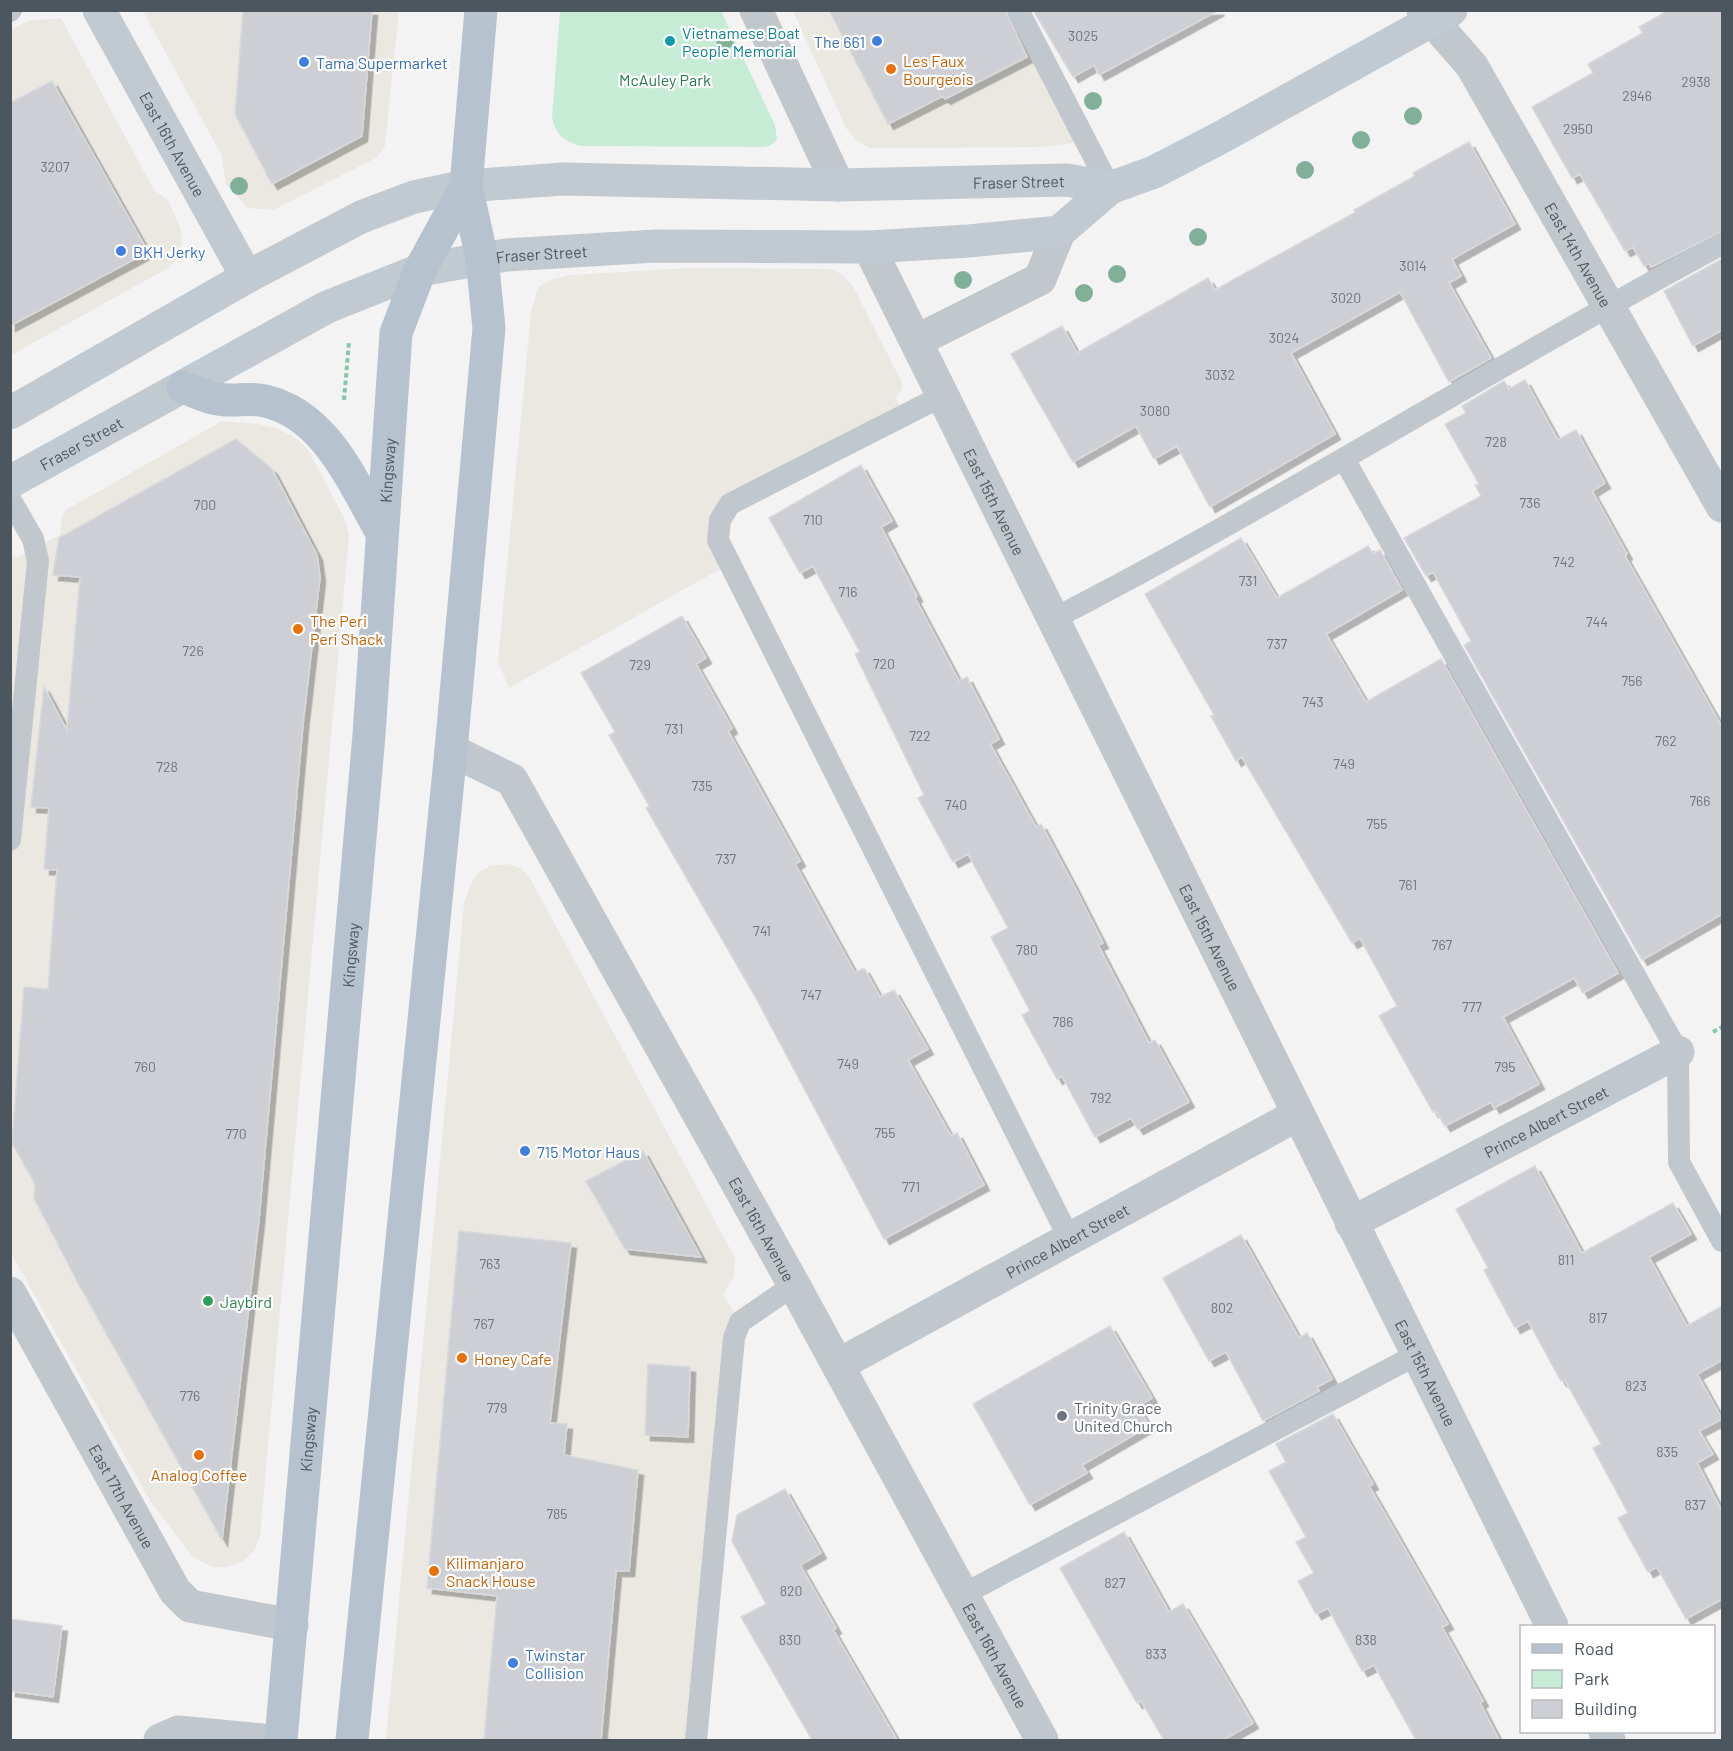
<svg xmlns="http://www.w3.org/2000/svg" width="1733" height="1751" viewBox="0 0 1733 1751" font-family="Barlow,sans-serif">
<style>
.commercial{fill:#eae8e1}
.green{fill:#c7ecd6}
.building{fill:#cdcfd4;stroke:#d7d9dd;stroke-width:1.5;filter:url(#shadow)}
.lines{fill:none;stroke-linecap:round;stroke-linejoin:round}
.path{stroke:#83c7a5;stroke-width:4;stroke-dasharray:4.5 3;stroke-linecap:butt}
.lane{stroke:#c0c7cd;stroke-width:22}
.street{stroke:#c0c7cd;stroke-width:33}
.secondary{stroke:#c1c9d1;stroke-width:33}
.primary{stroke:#b6c2cd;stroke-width:33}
.tree{fill:#81b098}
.culture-dot{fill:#0f9aa8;stroke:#fff;stroke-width:2}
.shop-dot{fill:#3f7fe0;stroke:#fff;stroke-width:2}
.food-dot{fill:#e8710a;stroke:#fff;stroke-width:2}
.leisure-dot{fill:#2e9e5b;stroke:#fff;stroke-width:2}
.worship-dot{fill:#6b7280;stroke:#fff;stroke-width:2}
.labels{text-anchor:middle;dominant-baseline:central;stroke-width:4.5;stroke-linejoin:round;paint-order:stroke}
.number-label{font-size:14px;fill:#6c747c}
.culture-label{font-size:16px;fill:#0d838f;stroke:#fff;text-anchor:start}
.shop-label{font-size:16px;fill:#366cbe;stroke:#fff;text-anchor:start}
.food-label{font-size:16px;fill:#c56008;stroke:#fff;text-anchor:start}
.park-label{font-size:16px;fill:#237a4e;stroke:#fff}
.street-label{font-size:16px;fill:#4c565e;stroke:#fff}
.leisure-label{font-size:16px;fill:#27864d;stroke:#fff;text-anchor:start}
.worship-label{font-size:16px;fill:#5b616d;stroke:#fff;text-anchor:start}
</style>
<defs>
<filter id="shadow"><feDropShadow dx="5.5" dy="5.5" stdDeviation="0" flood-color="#0004"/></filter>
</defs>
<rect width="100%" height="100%" fill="#f4f3f3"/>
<path class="commercial" d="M143,11H399L385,146L376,158L273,210L248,208L226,184L221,154Z
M793,11H1018L1087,141L1042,147L869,148L856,140L846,128Z
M61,18L154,190L168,200L181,229L182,244L178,258L168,268L11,355V30L28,21Z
M688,268L830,269L843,275L854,288L902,383V389L896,397L904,416L720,520L729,564L509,688L498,661L531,312L538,287L552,279L572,275Z
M222,421L258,424L279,429L297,439L309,451L346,522L349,535L260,1536L254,1551L243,1561L228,1567H212L192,1556L150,1501L11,1253L10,554L16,558L60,535L62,516L66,510Z
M507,864L521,868L531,880L735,1258L734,1277L723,1294L740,1322L696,1740H386L464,903L471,884L478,873L490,866Z"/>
<path class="green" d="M560,11H721L775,125L777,139L770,146L762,147L581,146C566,143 555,134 552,118Z"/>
<path class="building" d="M243,10H372L362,136L272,184L235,114Z
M829,10H1005L1027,57L945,99L943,96L888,124Z
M1033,10H1219L1099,75L1094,65L1073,77Z
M1669,10H1722V231L1651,267L1649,263L1644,266L1633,247L1625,251L1580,174L1572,178L1532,107L1593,73L1588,64L1643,33L1639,27Z
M52,81L148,252L10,326V103Z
M1469,142L1515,224L1452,259L1461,276L1449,283L1491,358L1449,382L1400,292L1291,353L1335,434L1210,507L1177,446L1154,459L1136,426L1073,462L1011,354L1062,326L1077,353L1208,278L1215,290L1356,212L1354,210L1415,176L1413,173Z
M1722,259V330L1693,346L1664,291Z
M1525,380L1558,440L1576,430L1605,483L1592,491L1627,554L1625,556L1722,727V914L1642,960L1464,645L1471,641L1433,572L1426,576L1404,538L1481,496L1475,485L1479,484L1445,424L1466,413L1462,406L1504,381L1509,389Z
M236,439L272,469L317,555L320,577L303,724L259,1219L222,1540L78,1283L34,1198L35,1184L12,1143L24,987L48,989L57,870L44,869L49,808L31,807L44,687L67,730L80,577L53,575L59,538Z
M861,465L892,521L881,527L917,596L915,598L959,681L967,677L999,739L990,744L1036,827L1041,824L1072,882L1103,943L1098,945L1149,1043L1155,1040L1189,1102L1138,1129L1131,1118L1095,1137L1062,1076L1057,1079L1022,1015L1030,1011L991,937L1008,928L968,854L953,862L918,798L924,795L855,654L860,652L813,566L800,573L769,518Z
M1241,538L1277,598L1368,546L1373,554L1380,550L1402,590L1326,634L1366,702L1441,659L1618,973L1583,993L1574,978L1503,1017L1539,1084L1494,1108L1491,1102L1445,1126L1436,1111L1433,1112L1379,1016L1397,1006L1360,938L1352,943L1242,757L1236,761L1211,716L1214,715L1145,594Z
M682,616L706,658L696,664L732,728L728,731L800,861L795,864L855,973L864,968L880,997L894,990L928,1049L908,1060L951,1136L957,1133L984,1185L884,1239L756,998L646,808L649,806L609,735L615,732L581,673Z
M643,1151L701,1257L625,1249L586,1181Z
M1535,1166L1582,1253L1673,1203L1691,1234L1649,1257L1687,1326L1722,1306V1360L1697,1374L1722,1419L1699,1431L1713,1454L1697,1463L1722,1511V1599L1686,1619L1657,1567L1648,1572L1618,1518L1628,1513L1593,1448L1601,1444L1564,1379L1561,1381L1528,1321L1515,1328L1484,1270L1488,1268L1456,1209Z
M459,1231L571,1243L550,1423L567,1424L564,1455L638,1470L629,1571H616L601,1740H484L497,1596L427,1588Z
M1241,1235L1299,1338L1307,1333L1332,1379L1317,1387L1319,1391L1263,1421L1226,1352L1209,1361L1163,1278Z
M1110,1326L1152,1398L1138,1406L1149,1426L1082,1465L1087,1473L1030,1505L973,1404Z
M648,1364L690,1367L688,1437L645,1435Z
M1333,1414L1373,1484L1369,1486L1448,1624L1442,1627L1483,1701L1480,1703L1499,1740H1416L1374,1665L1362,1671L1328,1608L1316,1614L1298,1581L1314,1573L1296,1542L1306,1537L1269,1471L1286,1462L1276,1444Z
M785,1489L821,1553L800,1565L836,1628L833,1630L897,1740H812L741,1617L766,1604L732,1541L737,1515Z
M1124,1532L1169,1612L1183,1604L1253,1723L1223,1740H1164L1141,1701L1137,1703L1060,1568Z
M10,1619L62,1626L53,1697L10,1691Z"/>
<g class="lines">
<path class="path" d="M344,400L349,342
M1713,1032L1722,1027"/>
<path class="lane" d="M1018,10L1110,188
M10,11L11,10
M944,395L730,504L720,520L718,540L1069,1238
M1344,459L1678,1052L1679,1162L1722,1241
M10,499L33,539L38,561L10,840
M1053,619C1281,502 1497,364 1722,244
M962,1595L1416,1355
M696,1740L734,1338L740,1322L794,1285"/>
<g class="street">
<path d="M756,10L838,185"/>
<path id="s1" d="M1423,10L1472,66L1722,506"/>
<path id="s2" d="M869,247L1552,1626"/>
<path d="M916,341L1040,279L1059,232"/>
<path id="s3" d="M451,750L512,780L794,1285L1042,1740"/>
<path id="s4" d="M1351,1223L1678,1052"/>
<path id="s5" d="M10,1293L175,1591L190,1606L292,1625"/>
<path id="s6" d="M838,1365L1297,1115"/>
<path d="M1605,1732L1609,1740"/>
<path d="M160,1740L178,1732L262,1740"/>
</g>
<g class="secondary">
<path id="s7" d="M99,10L247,277"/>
<path id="s8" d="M10,413L247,277L361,217L414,197L466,186L563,179L838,185L1067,180L1110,188"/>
<path id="s9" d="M10,482L327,307L420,270L506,255L656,246L869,247L969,241L1059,232L1110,188L1154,172L1216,140L1451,10"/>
</g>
<g class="primary">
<path d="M183,387C194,391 207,398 218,399C233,402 250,397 265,401C326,415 352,481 381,531"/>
<path id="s10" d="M281,1740L369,735L396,333L420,270L466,186"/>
<path d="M352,1740L451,750L489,328L482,258L466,186L481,10"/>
</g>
</g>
<g class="tree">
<circle cx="725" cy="40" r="9"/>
<circle cx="1093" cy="101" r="9"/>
<circle cx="1413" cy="116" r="9"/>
<circle cx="1361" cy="140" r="9"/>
<circle cx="1305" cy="170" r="9"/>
<circle cx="239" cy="186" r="9"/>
<circle cx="1198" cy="237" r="9"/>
<circle cx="1117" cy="274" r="9"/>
<circle cx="963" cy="280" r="9"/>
<circle cx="1084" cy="293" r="9"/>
</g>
<circle class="culture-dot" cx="670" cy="41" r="6"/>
<g class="shop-dot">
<circle cx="877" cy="41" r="6"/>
<circle cx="304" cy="62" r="6"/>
<circle cx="121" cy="251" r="6"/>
<circle cx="525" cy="1151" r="6"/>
<circle cx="513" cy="1663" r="6"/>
</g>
<g class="food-dot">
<circle cx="891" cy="69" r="6"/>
<circle cx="298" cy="629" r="6"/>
<circle cx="462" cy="1358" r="6"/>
<circle cx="199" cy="1455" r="6"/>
<circle cx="434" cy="1571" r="6"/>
</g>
<circle class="leisure-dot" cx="208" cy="1301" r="6"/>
<circle class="worship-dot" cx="1062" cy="1416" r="6"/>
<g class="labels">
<g class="number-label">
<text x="1083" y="35">3025</text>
<text x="1696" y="81">2938</text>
<text x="1637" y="95">2946</text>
<text x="1578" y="128">2950</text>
<text x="55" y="166">3207</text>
<text x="1413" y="265">3014</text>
<text x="1346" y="297">3020</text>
<text x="1284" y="337">3024</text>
<text x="1220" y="374">3032</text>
<text x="1155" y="410">3080</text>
<text x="1496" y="441">728</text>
<text x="1530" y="502">736</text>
<text x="205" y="504">700</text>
<text x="813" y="519">710</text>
<text x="1564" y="561">742</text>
<text x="1248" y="580">731</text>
<text x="848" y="591">716</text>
<text x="1597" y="621">744</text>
<text x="1277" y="643">737</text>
<text x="193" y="650">726</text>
<text x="884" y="663">720</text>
<text x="640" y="664">729</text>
<text x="1632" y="680">756</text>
<text x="1313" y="701">743</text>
<text x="674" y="728">731</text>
<text x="920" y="735">722</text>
<text x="1666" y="740">762</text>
<text x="1344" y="763">749</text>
<text x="167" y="766">728</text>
<text x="702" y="785">735</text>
<text x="1700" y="800">766</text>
<text x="956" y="804">740</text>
<text x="1377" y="823">755</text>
<text x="726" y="858">737</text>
<text x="1408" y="884">761</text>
<text x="762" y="930">741</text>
<text x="1442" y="944">767</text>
<text x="1027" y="949">780</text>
<text x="811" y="994">747</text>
<text x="1472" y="1006">777</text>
<text x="1063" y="1021">786</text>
<text x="848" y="1063">749</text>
<text x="145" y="1066">760</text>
<text x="1505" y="1066">795</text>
<text x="1101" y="1097">792</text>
<text x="885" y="1132">755</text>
<text x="236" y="1133">770</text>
<text x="911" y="1186">771</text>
<text x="1566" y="1259">811</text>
<text x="490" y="1263">763</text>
<text x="1222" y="1307">802</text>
<text x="1598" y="1317">817</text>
<text x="484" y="1323">767</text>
<text x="1636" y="1385">823</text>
<text x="190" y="1395">776</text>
<text x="497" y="1407">779</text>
<text x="1667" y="1451">835</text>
<text x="1695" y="1504">837</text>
<text x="557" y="1513">785</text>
<text x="1115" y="1582">827</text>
<text x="791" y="1590">820</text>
<text x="790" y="1639">830</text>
<text x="1366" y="1639">838</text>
<text x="1156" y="1653">833</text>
</g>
<g class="culture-label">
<text x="682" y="32">Vietnamese Boat<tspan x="682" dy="18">People Memorial</tspan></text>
</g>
<g class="shop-label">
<text x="865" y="41" text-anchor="end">The 661</text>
<text x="316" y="62">Tama Supermarket</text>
<text x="133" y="251">BKH Jerky</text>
<text x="537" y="1151">715 Motor Haus</text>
<text x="525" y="1654">Twinstar<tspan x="525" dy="18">Collision</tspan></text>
</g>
<g class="food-label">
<text x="903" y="60">Les Faux<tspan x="903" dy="18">Bourgeois</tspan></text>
<text x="310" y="620">The Peri<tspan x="310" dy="18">Peri Shack</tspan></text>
<text x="474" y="1358">Honey Cafe</text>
<text x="199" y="1474" text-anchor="middle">Analog Coffee</text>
<text x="446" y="1562">Kilimanjaro<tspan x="446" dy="18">Snack House</tspan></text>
</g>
<g class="park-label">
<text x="665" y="79">McAuley Park</text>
</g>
<g class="street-label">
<text stroke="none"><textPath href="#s7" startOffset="153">East 16th Avenue</textPath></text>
<text stroke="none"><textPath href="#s8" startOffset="1065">Fraser Street</textPath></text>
<text stroke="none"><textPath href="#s9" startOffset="585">Fraser Street</textPath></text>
<text stroke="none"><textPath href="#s1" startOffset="291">East 14th Avenue</textPath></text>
<text stroke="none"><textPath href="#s9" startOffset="81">Fraser Street</textPath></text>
<text stroke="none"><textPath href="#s10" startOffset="1274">Kingsway</textPath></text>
<text stroke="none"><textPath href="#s2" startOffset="284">East 15th Avenue</textPath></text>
<text stroke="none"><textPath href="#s2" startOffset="770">East 15th Avenue</textPath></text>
<text stroke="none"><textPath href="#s10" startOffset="788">Kingsway</textPath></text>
<text stroke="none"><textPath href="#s4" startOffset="220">Prince Albert Street</textPath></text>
<text stroke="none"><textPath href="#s3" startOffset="582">East 16th Avenue</textPath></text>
<text stroke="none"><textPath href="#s6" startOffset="261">Prince Albert Street</textPath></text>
<text stroke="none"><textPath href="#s2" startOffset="1256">East 15th Avenue</textPath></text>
<text stroke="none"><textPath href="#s10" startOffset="302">Kingsway</textPath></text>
<text stroke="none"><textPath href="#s5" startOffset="232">East 17th Avenue</textPath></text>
<text stroke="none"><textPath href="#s3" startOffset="1068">East 16th Avenue</textPath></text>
</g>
<g class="leisure-label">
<text x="220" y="1301">Jaybird</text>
</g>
<g class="worship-label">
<text x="1074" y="1407">Trinity Grace<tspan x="1074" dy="18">United Church</tspan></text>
</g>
</g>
<rect width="1733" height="1751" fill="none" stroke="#4c565e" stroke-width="24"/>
<rect x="1520" y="1625" width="195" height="108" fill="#ffffff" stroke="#b7bbbf" stroke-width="1.5"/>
<rect x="1532" y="1644" width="30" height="9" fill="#b6c2cd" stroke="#b7bbbf" stroke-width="1.5"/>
<text x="1574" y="1655" font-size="18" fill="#4c565e">Road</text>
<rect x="1532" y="1670" width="30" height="18" fill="#c7ecd6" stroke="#b7bbbf" stroke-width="1.5"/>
<text x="1574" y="1685" font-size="18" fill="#4c565e">Park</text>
<rect x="1532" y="1700" width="30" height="18" fill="#cdcfd4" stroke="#b7bbbf" stroke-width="1.5"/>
<text x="1574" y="1715" font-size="18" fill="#4c565e">Building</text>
</svg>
